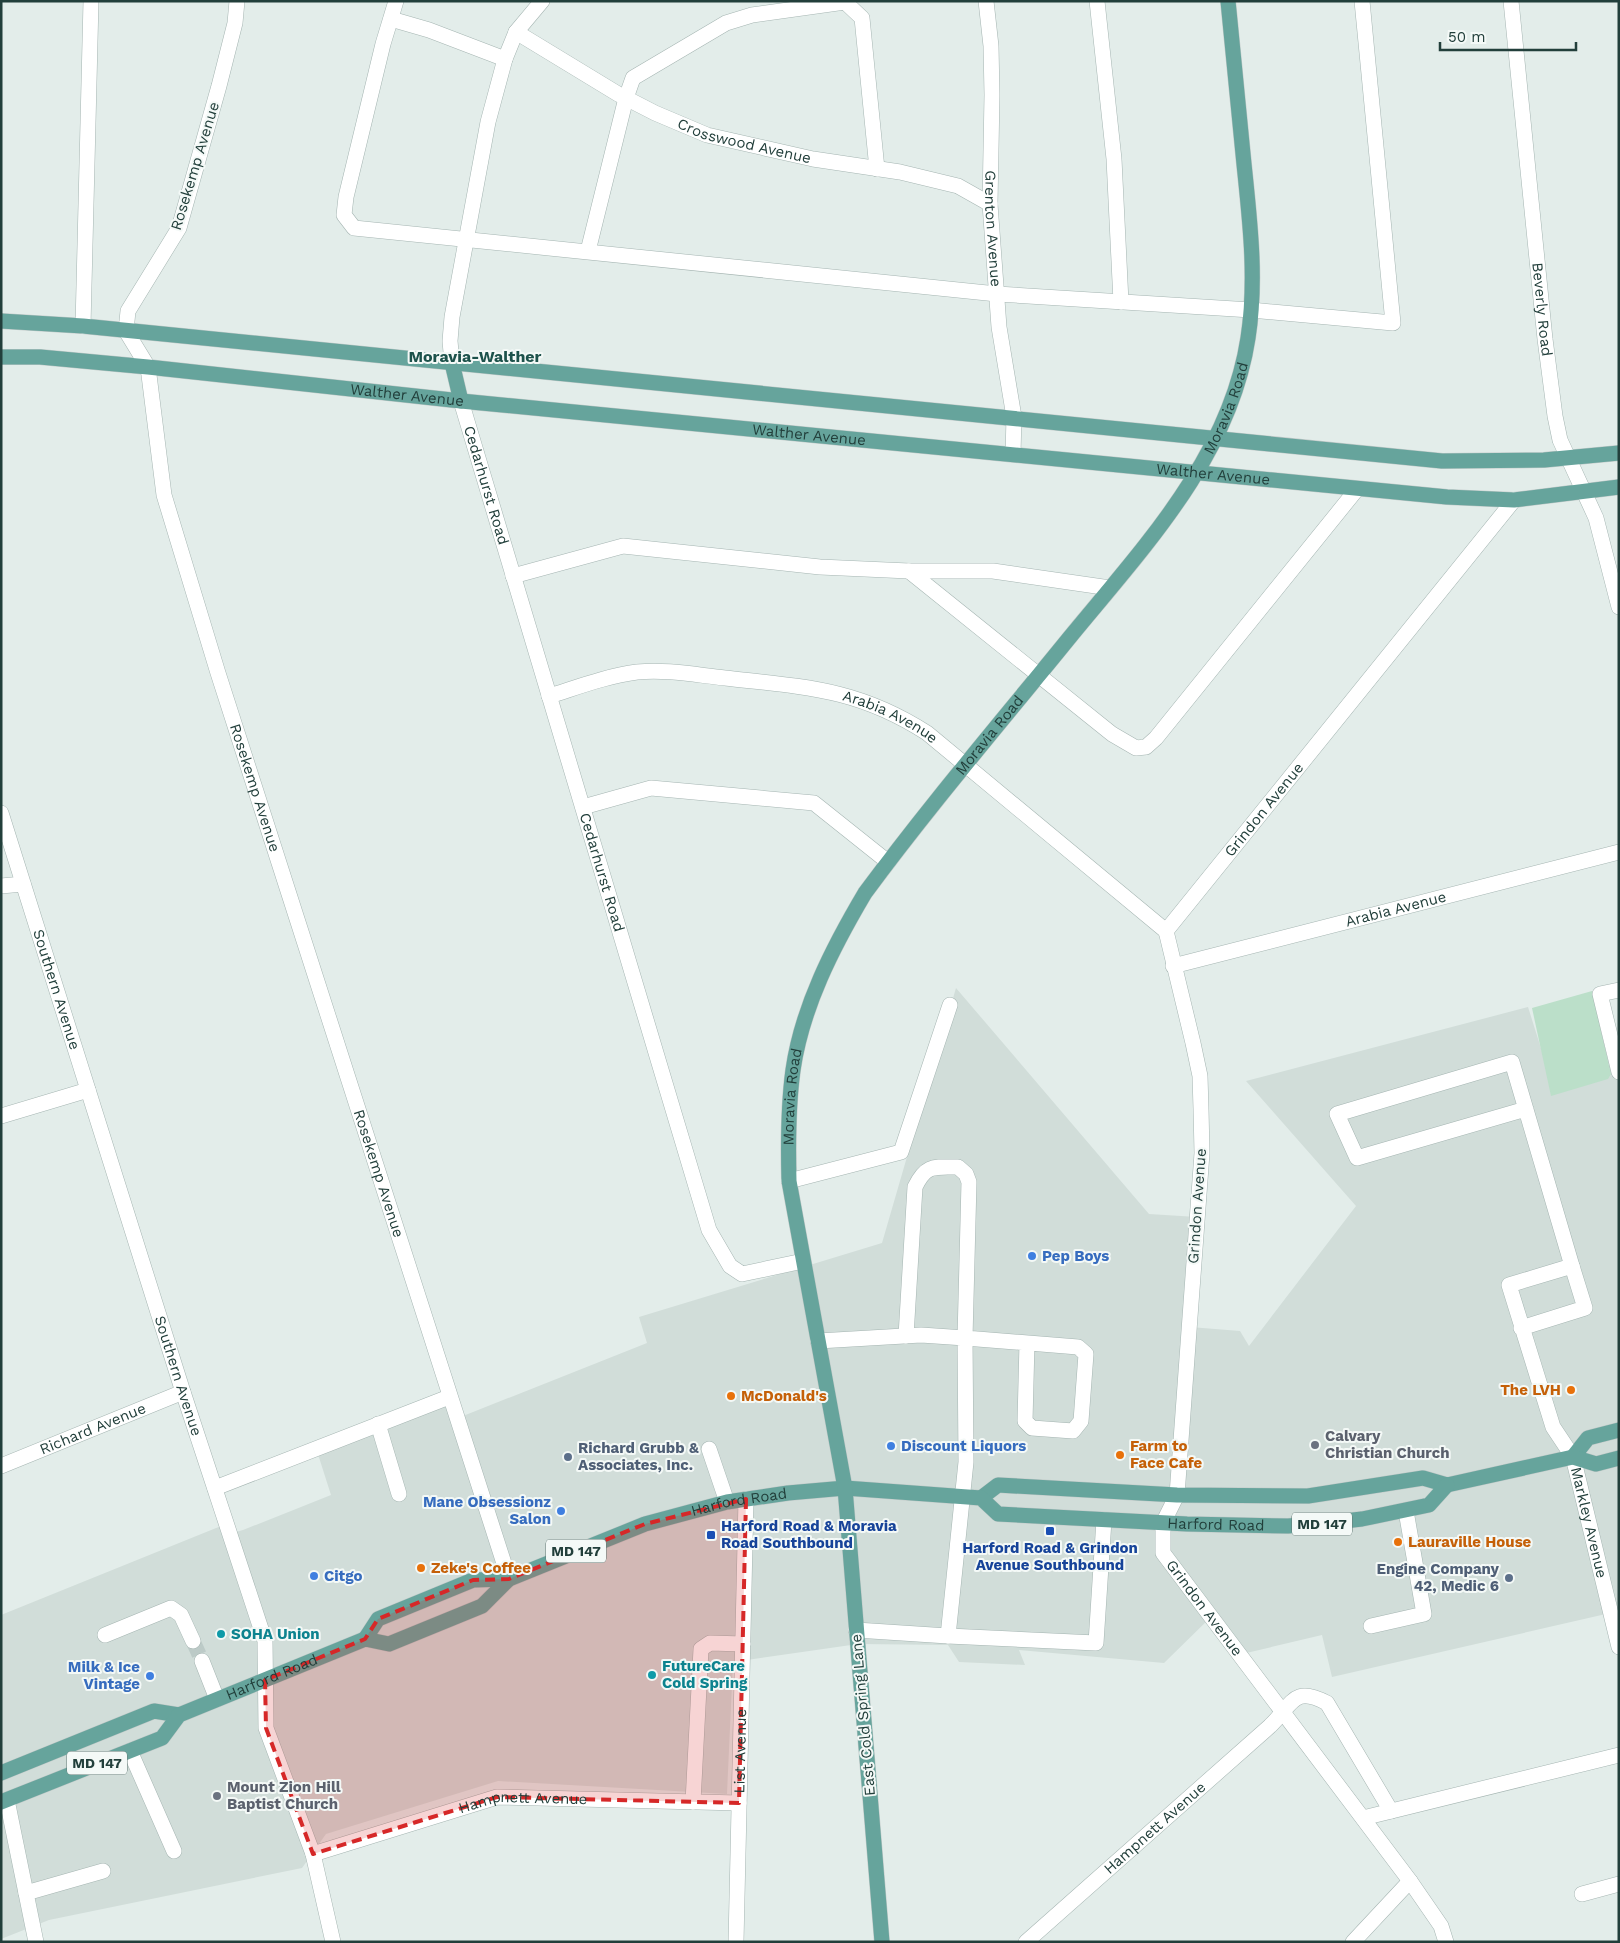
<svg xmlns="http://www.w3.org/2000/svg" width="1620" height="1943" viewBox="0 0 1620 1943" font-family="'Work Sans',sans-serif">
<style>
.built{fill:#d1ddd9}
.green{fill:#bbdfc9}
.lines{fill:none;stroke-linecap:round;stroke-linejoin:round}
.minor-tunnel{stroke:#bccac7;stroke-width:15;stroke-dasharray:15 8;stroke-linecap:butt}
.minor-casing{stroke:#a5b5b2;stroke-width:16}
.major-casing{stroke:#c1c9c8;stroke-width:16}
.minor{stroke:#fff;stroke-width:15}
.major{stroke:#66a49c;stroke-width:15}
.marked{fill:#d62828;fill-opacity:0.2;stroke:#d62828;stroke-width:4;stroke-dasharray:10 6;stroke-linejoin:round}
.shop-dot{fill:#3f7fe0;stroke:#f4f9f7;stroke-width:2}
.food-dot{fill:#e8710a;stroke:#f4f9f7;stroke-width:2}
.worship-dot{fill:#6b7280;stroke:#f4f9f7;stroke-width:2}
.service-dot{fill:#5c6f8a;stroke:#f4f9f7;stroke-width:2}
.transit-dot{fill:#1a4fb4;stroke:#f4f9f7;stroke-width:2}
.culture-dot{fill:#0f9aa8;stroke:#f4f9f7;stroke-width:2}
.labels{text-anchor:middle;dominant-baseline:central;stroke-width:4;stroke-linejoin:round;paint-order:stroke}
.shield{fill:#f4f9f7;stroke:#617773;stroke-width:1}
.shield-label{font-size:14px;font-weight:bold;fill:#223f3b}
.street-label{font-size:15px;fill:#223f3b;stroke:#f4f9f7}
.shop-label{font-size:15px;font-weight:bold;fill:#366cbe;stroke:#f4f9f7;text-anchor:start}
.food-label{font-size:15px;font-weight:bold;fill:#c56008;stroke:#f4f9f7;text-anchor:start}
.worship-label{font-size:15px;font-weight:bold;fill:#5b616d;stroke:#f4f9f7;text-anchor:start}
.service-label{font-size:15px;font-weight:bold;fill:#4e5e75;stroke:#f4f9f7;text-anchor:start}
.transit-label{font-size:15px;font-weight:bold;fill:#164399;stroke:#f4f9f7;text-anchor:start}
.culture-label{font-size:15px;font-weight:bold;fill:#0d838f;stroke:#f4f9f7;text-anchor:start}
.neighbourhood-label{font-size:16px;font-weight:bold;fill:#1d524b;stroke:#f4f9f7}
</style>
<rect width="100%" height="100%" fill="#e3edea"/>
<path class="built" d="M956,988L1149,1214L1197,1217L1190,1327L1240,1331L1249,1346L1356,1206L1246,1081L1528,1007L1551,1080L1619,1063V1611L1332,1677L1322,1635L1242,1654L1212,1616L1164,1663L1019,1650L1025,1665L959,1662L948,1645L858,1644L733,1662L727,1794L498,1781L326,1834L302,1868L49,1920L1,1939V1615L226,1524L229,1534L243,1530L331,1495L316,1448L450,1395L458,1418L647,1343L639,1317L882,1243Z"/>
<path class="green" d="M1592,991L1611,1074L1608,1079L1551,1096L1532,1008Z"/>
<g class="lines">
<path class="minor-tunnel" d="M193,1641L202,1661"/>
<g class="minor-casing">
<g id="minor">
<path id="s1" d="M237,1L235,23L219,86L179,228L128,311L126,331L148,367L164,495L218,673L509,1579"/>
<path d="M396,1L383,44L346,197L344,215L354,228L997,294L1251,310L1393,323L1362,1"/>
<path id="s2" d="M986,1L991,46L992,95L990,204L999,327L1014,417L1013,454"/>
<path d="M1097,1L1114,159L1121,302"/>
<path id="s3" d="M1511,1L1545,339L1555,416L1560,440L1596,518L1619,607"/>
<path d="M391,19L429,30L505,59"/>
<path id="s4" d="M516,32L618,94L655,113L707,135L813,159L900,172L958,186L990,204"/>
<path d="M588,251L626,98L633,78L726,23L752,15L845,2L862,18L877,169"/>
<path d="M83,326L91,1"/>
<path d="M452,363L450,341L452,317L488,122L505,59L516,32L542,1"/>
<path id="s5" d="M461,401L709,1230L730,1266L742,1274L803,1261"/>
<path d="M909,571L1112,734L1136,748L1146,747L1156,738L1357,489"/>
<path d="M513,576L623,546L820,567L909,571H993L1110,588"/>
<path id="s6" d="M549,696C578,687 607,676 637,672C666,669 696,675 725,678C804,687 857,688 927,733L1166,931"/>
<path d="M583,807L651,788L814,803L888,862"/>
<path id="s7" d="M1,813L183,1392L265,1641L266,1728L313,1854L333,1942"/>
<path d="M1,886L23,884"/>
<path id="s8" d="M1166,931L1193,1043L1200,1076L1201,1109L1202,1153L1177,1495L1163,1523V1553L1410,1881L1441,1926L1446,1942"/>
<path id="s9" d="M1166,931L1514,500"/>
<path id="s10" d="M1173,966L1619,852"/>
<path d="M1619,990L1600,994L1619,1072"/>
<path d="M1526,1109L1357,1158L1337,1114L1512,1062L1572,1266"/>
<path d="M1,1116L88,1090"/>
<path d="M789,1181L901,1152L950,1005"/>
<path id="s11" d="M1521,1328L1585,1308L1572,1266L1509,1285L1553,1427L1573,1457L1619,1647"/>
<path d="M906,1336L915,1187C926,1164 934,1167 958,1167L966,1174L969,1182L965,1338L1078,1347L1086,1354L1081,1421L1073,1431L1032,1428L1025,1421L1027,1343"/>
<path d="M818,1341L921,1335L965,1338L966,1462L948,1636L856,1630"/>
<path d="M378,1424L399,1494"/>
<path d="M709,1449L727,1502"/>
<path id="s12" d="M1,1466L183,1392"/>
<path d="M215,1488L449,1397"/>
<path d="M1371,1626L1424,1614L1406,1511"/>
<path d="M105,1635L171,1608L181,1615L193,1641"/>
<path d="M948,1636L1096,1643L1104,1520"/>
<path d="M202,1661L217,1699"/>
<path d="M130,1751L174,1851"/>
<path d="M7,1800L36,1942"/>
<path d="M693,1802L701,1649L710,1643L743,1644"/>
<path d="M1363,1818L1619,1755"/>
<path id="s13" d="M313,1854L497,1797L739,1803"/>
<path d="M26,1893L103,1871"/>
<path d="M1582,1894L1619,1884"/>
<path id="s14" d="M736,1942L746,1499"/>
<path id="s15" d="M1026,1942L1270,1726C1293,1704 1293,1685 1327,1703L1391,1811"/>
<path d="M1353,1942L1410,1881"/>
</g>
</g>
<g class="major-casing">
<g id="major">
<path d="M1,321L83,326L1442,461L1544,460L1619,453"/>
<path id="s16" d="M1,357H40L148,367L461,401L1447,497L1514,500L1619,487"/>
<path d="M452,363L461,401"/>
<path d="M1573,1457L1588,1438L1619,1430"/>
<path d="M981,1498L998,1485L1177,1495L1308,1496L1423,1478L1447,1485L1573,1457L1596,1464L1619,1458"/>
<path id="s17" d="M365,1639L378,1619L473,1580L509,1579L645,1524L727,1502L788,1493L845,1488L981,1498L998,1514L1187,1524L1288,1526L1326,1523L1362,1519L1429,1505L1447,1485"/>
<path d="M1,1773L154,1711L179,1715"/>
<path id="s18" d="M1,1802L162,1738L179,1715L365,1639L389,1644L482,1606L509,1579"/>
<path id="s19" d="M882,1942L845,1488L789,1181C788,1144 788,1107 793,1070C802,1007 833,947 865,893C930,805 1001,722 1070,637C1143,548 1230,457 1248,338C1257,280 1250,222 1244,164C1239,110 1233,56 1228,1"/>
</g>
</g>
<use href="#minor" class="minor"/>
<use href="#major" class="major"/>
</g>
<path class="marked" d="M746,1499L739,1803L497,1797L313,1854L266,1728L265,1680L365,1639L378,1619L473,1580L509,1579L645,1524Z"/>
<g class="shop-dot">
<circle cx="1032" cy="1256" r="5"/>
<circle cx="891" cy="1446" r="5"/>
<circle cx="561" cy="1511" r="5"/>
<circle cx="314" cy="1576" r="5"/>
<circle cx="150" cy="1676" r="5"/>
</g>
<g class="food-dot">
<circle cx="1571" cy="1390" r="5"/>
<circle cx="731" cy="1396" r="5"/>
<circle cx="1120" cy="1455" r="5"/>
<circle cx="1398" cy="1542" r="5"/>
<circle cx="421" cy="1568" r="5"/>
</g>
<g class="worship-dot">
<circle cx="1315" cy="1445" r="5"/>
<circle cx="217" cy="1796" r="5"/>
</g>
<g class="service-dot">
<circle cx="568" cy="1457" r="5"/>
<circle cx="1509" cy="1578" r="5"/>
</g>
<g class="transit-dot">
<rect x="1045" y="1526" width="10" height="10" rx="2.5"/>
<rect x="706" y="1530" width="10" height="10" rx="2.5"/>
</g>
<g class="culture-dot">
<circle cx="221" cy="1634" r="5"/>
<circle cx="652" cy="1675" r="5"/>
</g>
<g class="labels">
<g class="shield">
<rect x="1292" y="1512.5" width="60" height="23" rx="4"/>
<rect x="546" y="1539.5" width="60" height="23" rx="4"/>
<rect x="67" y="1751.5" width="60" height="23" rx="4"/>
</g>
<g class="shield-label">
<text x="1322" y="1524">MD 147</text>
<text x="576" y="1551">MD 147</text>
<text x="97" y="1763">MD 147</text>
</g>
<g class="street-label">
<text stroke="none"><textPath href="#s4" startOffset="255">Crosswood Avenue</textPath></text>
<text transform="translate(195 166) rotate(-73)">Rosekemp Avenue</text>
<text stroke="none"><textPath href="#s2" startOffset="228">Grenton Avenue</textPath></text>
<text stroke="none"><textPath href="#s3" startOffset="310">Beverly Road</textPath></text>
<text stroke="none"><textPath href="#s16" startOffset="408">Walther Avenue</textPath></text>
<text stroke="none"><textPath href="#s19" startOffset="1678">Moravia Road</textPath></text>
<text stroke="none"><textPath href="#s16" startOffset="812">Walther Avenue</textPath></text>
<text stroke="none"><textPath href="#s16" startOffset="1218">Walther Avenue</textPath></text>
<text stroke="none"><textPath href="#s5" startOffset="88">Cedarhurst Road</textPath></text>
<text stroke="none"><textPath href="#s6" startOffset="351">Arabia Avenue</textPath></text>
<text stroke="none"><textPath href="#s19" startOffset="1272">Moravia Road</textPath></text>
<text stroke="none"><textPath href="#s1" startOffset="830">Rosekemp Avenue</textPath></text>
<text stroke="none"><textPath href="#s9" startOffset="156">Grindon Avenue</textPath></text>
<text stroke="none"><textPath href="#s5" startOffset="492">Cedarhurst Road</textPath></text>
<text stroke="none"><textPath href="#s10" startOffset="230">Arabia Avenue</textPath></text>
<text stroke="none"><textPath href="#s7" startOffset="185">Southern Avenue</textPath></text>
<text stroke="none"><textPath href="#s19" startOffset="852">Moravia Road</textPath></text>
<text stroke="none"><textPath href="#s1" startOffset="1235">Rosekemp Avenue</textPath></text>
<text transform="translate(1197 1206) rotate(-86)">Grindon Avenue</text>
<text stroke="none"><textPath href="#s7" startOffset="590">Southern Avenue</textPath></text>
<text stroke="none"><textPath href="#s12" startOffset="99">Richard Avenue</textPath></text>
<text stroke="none"><textPath href="#s17" startOffset="406">Harford Road</textPath></text>
<text stroke="none"><textPath href="#s11" startOffset="429">Markley Avenue</textPath></text>
<text stroke="none"><textPath href="#s17" startOffset="891">Harford Road</textPath></text>
<text stroke="none"><textPath href="#s8" startOffset="699">Grindon Avenue</textPath></text>
<text stroke="none"><textPath href="#s18" startOffset="302">Harford Road</textPath></text>
<text transform="translate(863 1715) rotate(-95)">East Cold Spring Lane</text>
<text stroke="none"><textPath href="#s14" startOffset="191">List Avenue</textPath></text>
<text stroke="none"><textPath href="#s13" startOffset="218">Hampnett Avenue</textPath></text>
<text stroke="none"><textPath href="#s15" startOffset="172">Hampnett Avenue</textPath></text>
</g>
<g class="shop-label">
<text x="1042" y="1256">Pep Boys</text>
<text x="901" y="1446">Discount Liquors</text>
<text x="551" y="1502" text-anchor="end">Mane Obsessionz<tspan x="551" dy="17">Salon</tspan></text>
<text x="324" y="1576">Citgo</text>
<text x="140" y="1667" text-anchor="end">Milk &amp; Ice<tspan x="140" dy="17">Vintage</tspan></text>
</g>
<g class="food-label">
<text x="1561" y="1390" text-anchor="end">The LVH</text>
<text x="741" y="1396">McDonald's</text>
<text x="1130" y="1446">Farm to<tspan x="1130" dy="17">Face Cafe</tspan></text>
<text x="1408" y="1542">Lauraville House</text>
<text x="431" y="1568">Zeke's Coffee</text>
</g>
<g class="worship-label">
<text x="1325" y="1436">Calvary<tspan x="1325" dy="17">Christian Church</tspan></text>
<text x="227" y="1787">Mount Zion Hill<tspan x="227" dy="17">Baptist Church</tspan></text>
</g>
<g class="service-label">
<text x="578" y="1448">Richard Grubb &amp;<tspan x="578" dy="17">Associates, Inc.</tspan></text>
<text x="1499" y="1569" text-anchor="end">Engine Company<tspan x="1499" dy="17">42, Medic 6</tspan></text>
</g>
<g class="transit-label">
<text x="721" y="1526">Harford Road &amp; Moravia<tspan x="721" dy="17">Road Southbound</tspan></text>
<text x="1050" y="1548" text-anchor="middle">Harford Road &amp; Grindon<tspan x="1050" dy="17">Avenue Southbound</tspan></text>
</g>
<g class="culture-label">
<text x="231" y="1634">SOHA Union</text>
<text x="662" y="1666">FutureCare<tspan x="662" dy="17">Cold Spring</tspan></text>
</g>
<g class="neighbourhood-label">
<text x="475" y="356">Moravia-Walther</text>
</g>
</g>
<rect width="1620" height="1943" fill="none" stroke="#223f3b" stroke-width="5"/>
<path d="M1440 42v8h136v-8" fill="none" stroke="#223f3b" stroke-width="2.5"/>
<text x="1448" y="42" font-size="15" fill="#223f3b" stroke="#f4f9f7" stroke-width="4" paint-order="stroke">50 m</text>
</svg>
